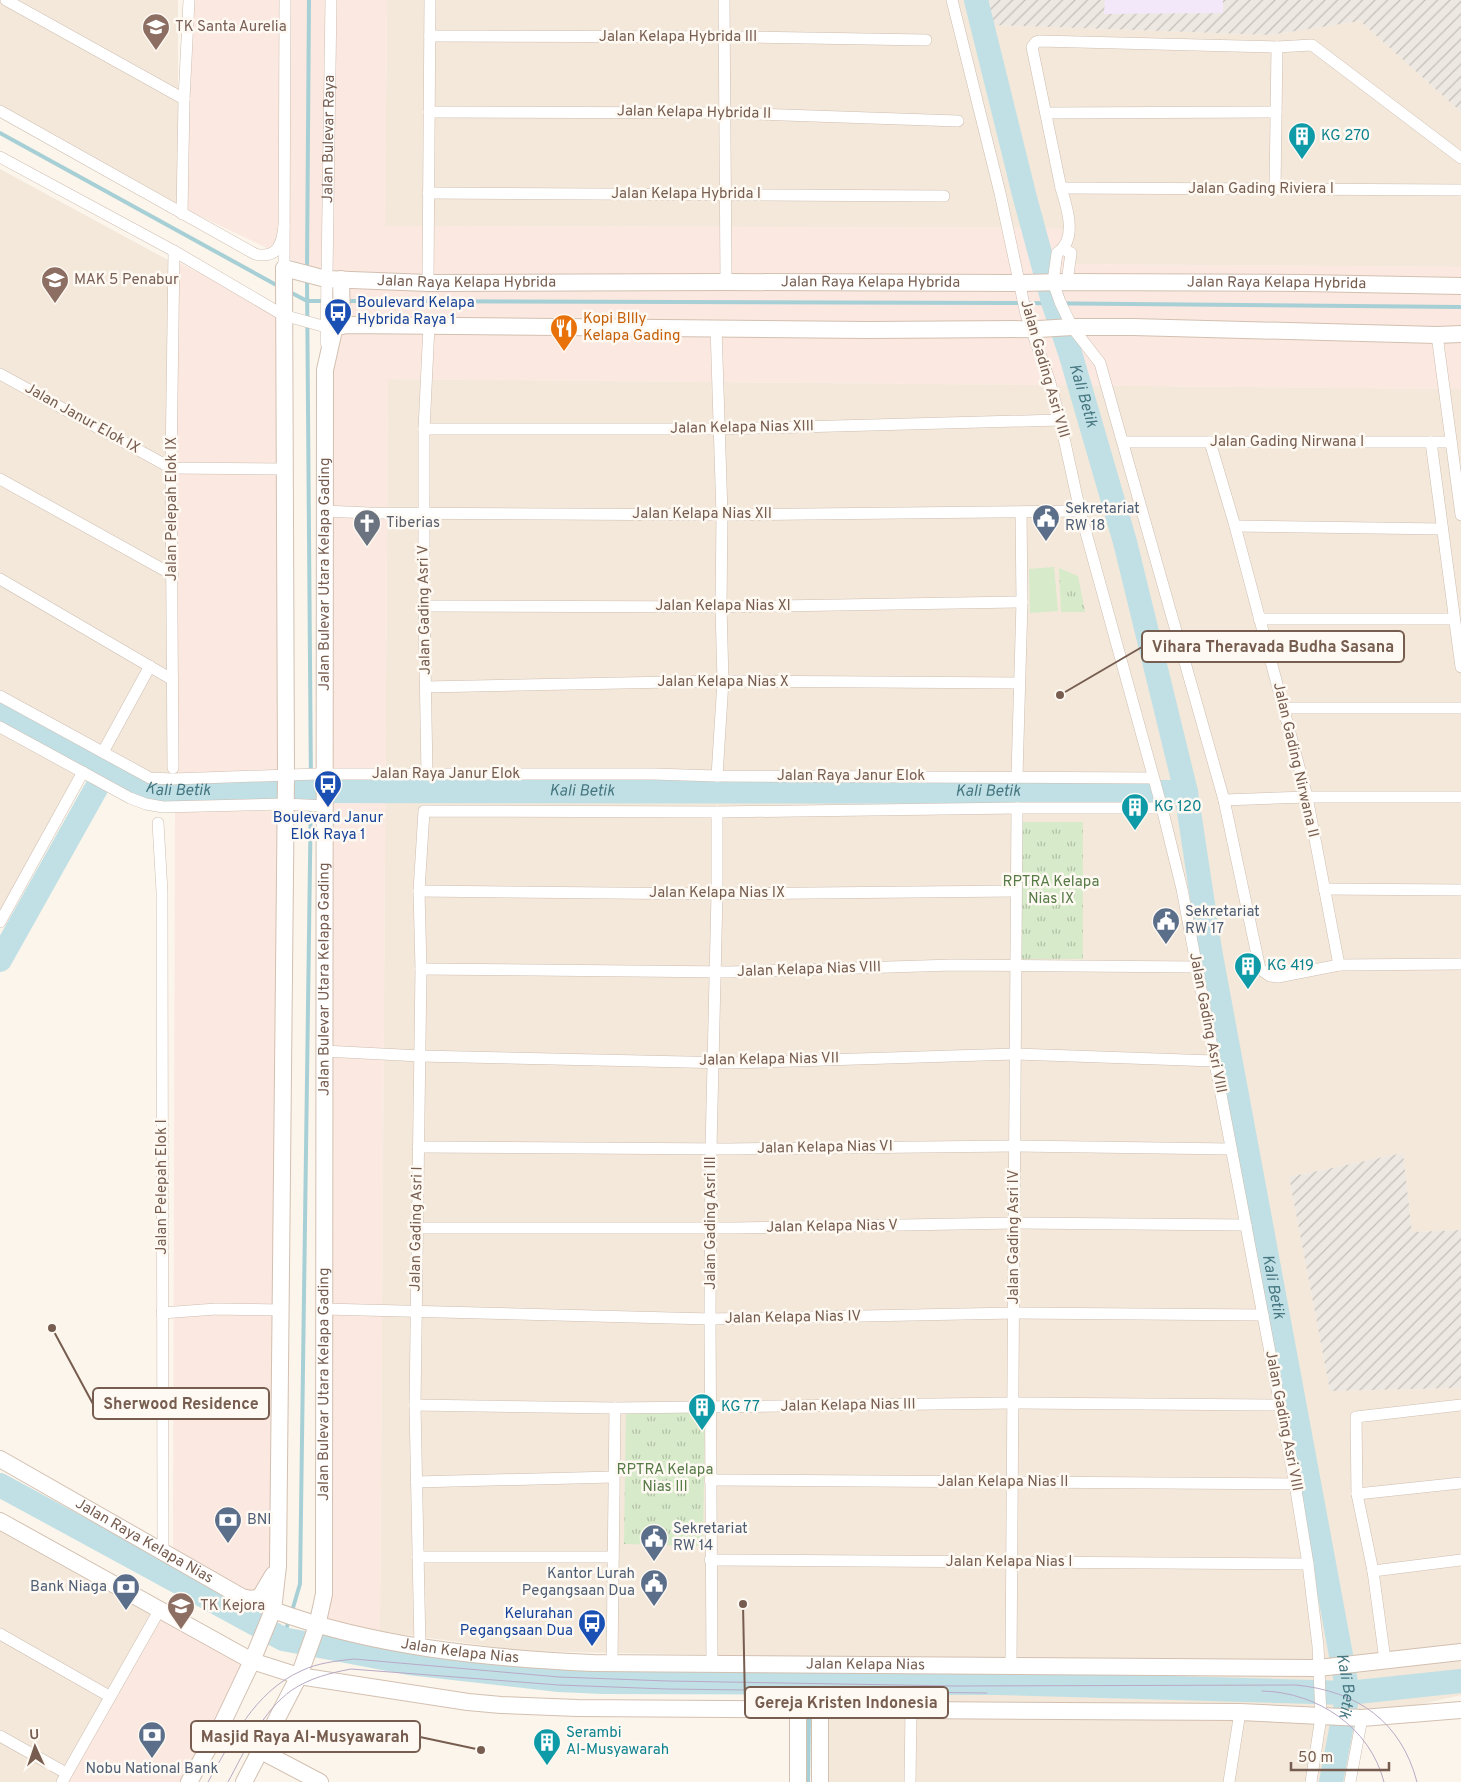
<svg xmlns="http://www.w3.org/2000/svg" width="1461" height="1782" viewBox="0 0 1461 1782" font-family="Overpass,sans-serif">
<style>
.residential{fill:#f3e8da}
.commercial{fill:#fbe8e0}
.industrial{fill:url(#industrial-furrows)}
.education{fill:#f2e8f9}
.grass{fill:url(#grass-tufts)}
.pitch{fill:#d7eaca}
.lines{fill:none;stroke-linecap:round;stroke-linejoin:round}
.stream{stroke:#a7cfd6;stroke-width:4}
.river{stroke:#c0e0e5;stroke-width:24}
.street-casing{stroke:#cebeb1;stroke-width:12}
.secondary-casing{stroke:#d3c0b1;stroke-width:18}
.street{stroke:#fff;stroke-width:11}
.secondary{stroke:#fff;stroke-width:16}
.tram{stroke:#b9a9c6;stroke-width:1}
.labels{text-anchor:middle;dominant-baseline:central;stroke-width:5;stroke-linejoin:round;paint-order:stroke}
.education-label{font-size:15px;fill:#785e54;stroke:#fef9f2;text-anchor:start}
.street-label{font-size:15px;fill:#765d4f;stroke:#fef9f2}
.culture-label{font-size:15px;fill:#0d838f;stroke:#fef9f2;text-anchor:start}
.transit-label{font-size:15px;fill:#164399;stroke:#fef9f2;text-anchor:start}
.food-label{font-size:15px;fill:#c56008;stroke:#fef9f2;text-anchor:start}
.service-label{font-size:15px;fill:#4e5e75;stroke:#fef9f2;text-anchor:start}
.worship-label{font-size:15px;fill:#5b616d;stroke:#fef9f2;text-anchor:start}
.park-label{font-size:15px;fill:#567b47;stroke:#fef9f2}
.water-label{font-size:16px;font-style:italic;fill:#467781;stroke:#fef9f2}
.leader{fill:none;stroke:#765d4f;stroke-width:2}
.callout-dot{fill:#765d4f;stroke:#fef9f2;stroke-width:2}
.callout{fill:#fef9f2;stroke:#765d4f;stroke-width:2}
.callout-label{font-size:16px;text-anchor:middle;font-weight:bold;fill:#765d4f}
</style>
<defs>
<pattern id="industrial-furrows" width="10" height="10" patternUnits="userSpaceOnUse" patternTransform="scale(1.25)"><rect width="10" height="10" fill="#eee8e3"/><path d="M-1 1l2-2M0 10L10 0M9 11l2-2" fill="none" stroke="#c5bfba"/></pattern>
<pattern id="grass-tufts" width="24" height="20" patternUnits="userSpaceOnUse" patternTransform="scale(1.25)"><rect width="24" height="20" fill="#d7eaca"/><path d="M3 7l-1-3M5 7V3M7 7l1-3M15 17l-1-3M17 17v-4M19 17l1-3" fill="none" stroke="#b3c1a6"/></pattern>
</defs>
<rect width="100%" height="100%" fill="#fcf5eb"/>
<path class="residential" d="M0,0H178V205L0,105Z
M387,0H986L993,25L1270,35L1360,21L1461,112V267L1073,264L1063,249L1061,228L385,226Z
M0,169L168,260L172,785L0,690Z
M388,379L1461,389V1230L1412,1232L1403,1153L1289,1177L1330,1391L1461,1388V1695L1362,1718L1347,1782H818L821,1657L523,1651L380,1631Z
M0,733L75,775L0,910Z
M0,1520L159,1608L180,1782H0Z"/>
<path class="commercial" d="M185,0H387L385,226L1061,228L1063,249L1073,264L1461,267V389L388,379L380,1631L327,1622L330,278L185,209Z
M176,261L281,315L279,774L177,776Z
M175,811H279L274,1564L265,1609L173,1551Z
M159,1608L248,1658L180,1782H62Z"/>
<path class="industrial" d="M986,0H1461V112L1360,21L1270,35L993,25Z
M1403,1153L1412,1232L1461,1230V1388L1330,1391L1289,1177Z"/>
<path class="education" d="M1105,0H1223V13L1104,14Z"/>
<path class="grass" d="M1059,568L1078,576L1085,612H1061Z
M1019,822H1083V959H1019Z
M626,1411L705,1412L703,1546L624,1544Z"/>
<path class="pitch" d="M1054,567L1058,611L1030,613L1029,569Z"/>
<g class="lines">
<path class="stream" d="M0,133L280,287
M307,270L309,0
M288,291L307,301H324
M346,301L1008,303L1461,307
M292,1611L300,1584L311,790L307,279
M283,1639L289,1620
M809,1702L810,1682
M808,1782L809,1717"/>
<g class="river">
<path id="s1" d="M976,0L1025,198L1054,305L1071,356L1125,542L1186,792L1210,950L1348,1693L1331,1782"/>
<path id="s2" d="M0,710L131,783L158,791L1186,792"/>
<path d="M0,960L107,769"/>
<path d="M0,1485L283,1639L409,1663L559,1680L603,1682L998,1683L1348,1693L1461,1681"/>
</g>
<g class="street-casing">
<g id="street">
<path d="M6,0L184,99"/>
<path d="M724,0L726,282"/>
<path d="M952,0L1000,193L1026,314L1049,379L1060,420L1080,511L1162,808L1182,889L1295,1484L1308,1564L1318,1646L1321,1717L1311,1782"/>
<path d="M430,36L744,37L926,40"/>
<path d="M0,111L255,254C277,259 282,245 284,226"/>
<path d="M429,112L725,113L958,121"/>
<path d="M1046,113L1276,112"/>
<path d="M0,157L174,251L283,315L326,327"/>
<path d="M1461,158L1312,45L1277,47L1039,41L1036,42L1032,47L1061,188C1067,207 1078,240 1057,253L1053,282L1060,302L1072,327L1100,363L1224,800L1260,969L1270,976L1278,977L1339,965L1461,964"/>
<path d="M1061,188L1461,190"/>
<path d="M1275,189L1277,47"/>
<path d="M428,193L944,196"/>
<path d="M182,214L184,99L189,0"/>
<path d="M1063,249L1071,253L1067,282"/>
<path d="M284,268L285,0"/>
<path d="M428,283L430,0"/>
<path d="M716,327L722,515L721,607L723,681L717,776"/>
<path d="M1437,335L1461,515"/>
<path id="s3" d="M326,343L331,0"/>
<path d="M0,374L171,468L284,469"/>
<path d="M424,429H720L1060,420"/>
<path d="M1123,442H1451"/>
<path d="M1210,442L1235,526L1307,797L1339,965"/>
<path d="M1431,442L1461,667"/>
<path d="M0,479L173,575"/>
<path d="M325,511L369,513L722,515L1080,511"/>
<path d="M1235,526L1442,529"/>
<path d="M0,579L173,680"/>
<path d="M424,606L721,607L1022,602"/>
<path d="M1259,619H1454"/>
<path d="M426,687L723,681L1019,683"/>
<path d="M0,696L150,778L173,779L317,774H653L717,776L1153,778"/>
<path d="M1285,708H1461"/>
<path d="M0,727L130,798L146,804L163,807L285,804L325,806"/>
<path d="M103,752L150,666"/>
<path d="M173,768L171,468L174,251"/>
<path d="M427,774L424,606V429L429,326"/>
<path d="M1017,776L1022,602L1021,512"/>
<path d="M1224,800L1307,797H1461"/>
<path d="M158,823L162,892L163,1552"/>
<path d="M1324,889L1461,890"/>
<path d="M419,891L717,894L1016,891"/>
<path d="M0,922L83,772"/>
<path d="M421,969L730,972L953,965L1196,967"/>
<path d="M324,1051L420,1056L731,1063L1015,1054L1214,1061"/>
<path d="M418,1147L728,1149L1015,1146L1231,1149"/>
<path d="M418,1228H734L1014,1223L1246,1225"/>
<path d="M324,1309L710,1319L1014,1313L1263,1315"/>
<path d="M162,1313L216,1309L280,1310"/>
<path d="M415,1405L615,1408L1013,1403L1280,1405"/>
<path d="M710,1480L1295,1484"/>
<path d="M416,1482L613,1477"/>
<path d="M1357,1494L1461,1483"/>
<path d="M418,1557H613"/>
<path d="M710,1560L1308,1564"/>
<path d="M1373,1571L1461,1560"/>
<path d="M0,1634L109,1696"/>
<path d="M420,1647L415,1405L421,969L419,891L424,811L717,812L1017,808H1162"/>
<path d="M1385,1660L1373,1571L1357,1494L1356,1417L1461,1405"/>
<path d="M612,1664L615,1408"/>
<path d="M712,1665L710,1319L711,1149L717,894V812"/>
<path d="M1011,1665L1017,808"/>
<path d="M0,1736L66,1773"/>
<path d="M62,1782L160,1609"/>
<path d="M910,1782L911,1710"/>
<path d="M1229,1782L1240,1712"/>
<path d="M1350,1782L1362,1718"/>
</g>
</g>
<g class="secondary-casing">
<g id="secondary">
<path d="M341,279L342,325"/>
<path id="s4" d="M0,1459L242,1597L251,1599L260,1597L273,1575"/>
<path d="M0,1521L252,1661L299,1676L468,1702L501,1705L577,1708L1240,1712L1362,1718L1461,1710"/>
<path id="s5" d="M273,1610C374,1647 485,1658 593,1663L1318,1668L1461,1652"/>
<path d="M798,1710V1782"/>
<path d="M222,1724L261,1751L320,1782"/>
<path id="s6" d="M189,1782L222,1724L252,1661L273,1610L278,1566L286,775L284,268L326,279L428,283L726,282L1019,283L1067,282L1303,283L1461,286"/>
<path id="s7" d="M244,1782L299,1676L317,1626L324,1594L325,370L334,330L338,327L346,325L867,330L1039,329L1072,327H1133L1437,335L1461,334"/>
<path d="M820,1782V1710"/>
</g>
</g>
<use href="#street" class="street"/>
<use href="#secondary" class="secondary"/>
<path class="tram" d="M1262,1691C1317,1692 1370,1727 1384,1782
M208,1782C232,1740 254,1692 301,1671C317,1663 336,1661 354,1659L559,1677L668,1681L956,1686L1296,1685C1357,1691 1401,1721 1417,1782
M228,1782C245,1751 262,1711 292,1690C310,1678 330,1673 351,1669L559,1685L667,1689L987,1693"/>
</g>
<defs>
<g id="school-pin" transform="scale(1.4375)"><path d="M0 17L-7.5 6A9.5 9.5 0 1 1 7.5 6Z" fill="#8d6e63" stroke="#fef9f2"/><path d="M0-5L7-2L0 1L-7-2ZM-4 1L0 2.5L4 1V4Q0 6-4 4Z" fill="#fff"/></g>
<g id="building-pin" transform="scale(1.4375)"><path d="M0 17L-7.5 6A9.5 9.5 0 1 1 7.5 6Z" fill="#0f9aa8" stroke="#fef9f2"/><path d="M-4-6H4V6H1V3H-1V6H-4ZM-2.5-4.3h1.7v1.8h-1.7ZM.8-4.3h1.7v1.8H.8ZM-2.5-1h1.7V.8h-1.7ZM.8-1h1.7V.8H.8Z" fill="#fff"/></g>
<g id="bus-pin" transform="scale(1.4375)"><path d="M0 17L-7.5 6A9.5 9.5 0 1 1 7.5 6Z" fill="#1a4fb4" stroke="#fef9f2"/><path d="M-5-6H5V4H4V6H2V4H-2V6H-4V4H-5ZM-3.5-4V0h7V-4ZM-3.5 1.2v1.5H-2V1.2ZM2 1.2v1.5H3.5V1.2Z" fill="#fff"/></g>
<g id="restaurant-pin" transform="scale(1.4375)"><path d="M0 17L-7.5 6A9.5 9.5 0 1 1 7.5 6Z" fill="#e8710a" stroke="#fef9f2"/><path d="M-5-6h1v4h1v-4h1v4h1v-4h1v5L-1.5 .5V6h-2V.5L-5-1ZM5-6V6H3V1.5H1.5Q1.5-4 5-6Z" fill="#fff"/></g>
<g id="civic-pin" transform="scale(1.4375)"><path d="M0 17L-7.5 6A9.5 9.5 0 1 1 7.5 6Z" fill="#5c6f8a" stroke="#fef9f2"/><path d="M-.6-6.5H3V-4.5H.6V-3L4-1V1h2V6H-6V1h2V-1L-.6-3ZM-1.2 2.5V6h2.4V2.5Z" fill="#fff"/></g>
<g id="church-pin" transform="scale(1.4375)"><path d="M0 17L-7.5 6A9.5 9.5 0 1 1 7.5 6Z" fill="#6b7280" stroke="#fef9f2"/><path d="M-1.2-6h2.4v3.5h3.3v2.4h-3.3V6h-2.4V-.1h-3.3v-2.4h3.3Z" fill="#fff"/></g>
<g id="bank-pin" transform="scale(1.4375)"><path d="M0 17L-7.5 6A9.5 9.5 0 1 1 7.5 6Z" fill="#5c6f8a" stroke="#fef9f2"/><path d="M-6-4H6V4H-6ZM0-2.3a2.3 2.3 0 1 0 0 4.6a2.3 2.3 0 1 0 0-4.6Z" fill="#fff"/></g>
</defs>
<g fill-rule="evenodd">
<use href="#school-pin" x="156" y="27"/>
<use href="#building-pin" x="1302" y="136"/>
<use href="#school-pin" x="55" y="280"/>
<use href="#bus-pin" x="338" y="312"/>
<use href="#restaurant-pin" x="564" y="328"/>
<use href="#civic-pin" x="1046" y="518"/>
<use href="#church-pin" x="367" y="523"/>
<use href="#bus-pin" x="328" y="784"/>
<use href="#building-pin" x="1135" y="807"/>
<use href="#civic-pin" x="1166" y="921"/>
<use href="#building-pin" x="1248" y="966"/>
<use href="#building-pin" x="702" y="1407"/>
<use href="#bank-pin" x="228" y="1520"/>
<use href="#civic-pin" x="654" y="1538"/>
<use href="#civic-pin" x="654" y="1583"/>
<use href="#bank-pin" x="126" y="1587"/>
<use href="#school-pin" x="181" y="1606"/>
<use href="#bus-pin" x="592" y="1623"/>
<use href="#bank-pin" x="152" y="1735"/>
<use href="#building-pin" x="547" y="1742"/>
</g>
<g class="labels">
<g class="education-label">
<text x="175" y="27">TK Santa Aurelia</text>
<text x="74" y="280">MAK 5 Penabur</text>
<text x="200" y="1606">TK Kejora</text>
</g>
<g class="street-label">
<text x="678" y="37">Jalan Kelapa Hybrida III</text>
<text transform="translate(694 113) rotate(1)">Jalan Kelapa Hybrida II</text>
<text stroke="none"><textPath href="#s3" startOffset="204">Jalan Bulevar Raya</textPath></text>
<text x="1261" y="189">Jalan Gading Riviera I</text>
<text x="686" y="194">Jalan Kelapa Hybrida I</text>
<text stroke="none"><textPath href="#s6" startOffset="1718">Jalan Raya Kelapa Hybrida</textPath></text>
<text stroke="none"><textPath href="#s6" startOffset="2122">Jalan Raya Kelapa Hybrida</textPath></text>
<text stroke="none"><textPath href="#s6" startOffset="2528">Jalan Raya Kelapa Hybrida</textPath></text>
<text transform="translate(1044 369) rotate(74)">Jalan Gading Asri VIII</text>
<text transform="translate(82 419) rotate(29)">Jalan Janur Elok IX</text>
<text transform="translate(742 428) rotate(-1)">Jalan Kelapa Nias XIII</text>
<text x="1287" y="442">Jalan Gading Nirwana I</text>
<text transform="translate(172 509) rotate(-90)">Jalan Pelepah Elok IX</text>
<text x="702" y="514">Jalan Kelapa Nias XII</text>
<text stroke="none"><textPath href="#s7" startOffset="1225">Jalan Bulevar Utara Kelapa Gading</textPath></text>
<text x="723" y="606">Jalan Kelapa Nias XI</text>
<text transform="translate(425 610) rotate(-91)">Jalan Gading Asri V</text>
<text x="723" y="682">Jalan Kelapa Nias X</text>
<text transform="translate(1295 760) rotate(77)">Jalan Gading Nirwana II</text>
<text x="446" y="774">Jalan Raya Janur Elok</text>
<text x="851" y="776">Jalan Raya Janur Elok</text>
<text x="717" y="893">Jalan Kelapa Nias IX</text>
<text transform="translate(809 970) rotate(-2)">Jalan Kelapa Nias VIII</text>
<text stroke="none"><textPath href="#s7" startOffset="820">Jalan Bulevar Utara Kelapa Gading</textPath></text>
<text transform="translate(1207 1023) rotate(79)">Jalan Gading Asri VIII</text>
<text transform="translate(769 1060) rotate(-1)">Jalan Kelapa Nias VII</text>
<text transform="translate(825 1148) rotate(-1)">Jalan Kelapa Nias VI</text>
<text transform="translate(162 1187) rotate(-90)">Jalan Pelepah Elok I</text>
<text transform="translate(711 1223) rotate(-90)">Jalan Gading Asri III</text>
<text transform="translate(832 1227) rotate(-1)">Jalan Kelapa Nias V</text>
<text transform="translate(417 1229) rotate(-89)">Jalan Gading Asri I</text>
<text transform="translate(1014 1237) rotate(-90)">Jalan Gading Asri IV</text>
<text transform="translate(793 1318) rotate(-1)">Jalan Kelapa Nias IV</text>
<text stroke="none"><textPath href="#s7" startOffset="415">Jalan Bulevar Utara Kelapa Gading</textPath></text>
<text transform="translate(848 1406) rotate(-1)">Jalan Kelapa Nias III</text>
<text transform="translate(1283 1421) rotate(79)">Jalan Gading Asri VIII</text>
<text x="1003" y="1482">Jalan Kelapa Nias II</text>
<text stroke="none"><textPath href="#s4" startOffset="166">Jalan Raya Kelapa Nias</textPath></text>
<text x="1009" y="1562">Jalan Kelapa Nias I</text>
<text stroke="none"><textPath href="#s5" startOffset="192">Jalan Kelapa Nias</textPath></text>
<text stroke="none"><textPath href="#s5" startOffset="598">Jalan Kelapa Nias</textPath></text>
</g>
<g class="culture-label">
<text x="1321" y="136">KG 270</text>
<text x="1154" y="807">KG 120</text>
<text x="1267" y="966">KG 419</text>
<text x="721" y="1407">KG 77</text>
<text x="566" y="1733">Serambi<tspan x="566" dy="17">Al-Musyawarah</tspan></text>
</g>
<g class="transit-label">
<text x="357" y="303">Boulevard Kelapa<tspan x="357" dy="17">Hybrida Raya 1</tspan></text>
<text x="328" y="818" text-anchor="middle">Boulevard Janur<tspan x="328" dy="17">Elok Raya 1</tspan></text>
<text x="573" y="1614" text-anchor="end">Kelurahan<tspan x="573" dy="17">Pegangsaan Dua</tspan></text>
</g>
<g class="food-label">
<text x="583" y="319">Kopi BIlly<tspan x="583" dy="17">Kelapa Gading</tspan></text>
</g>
<g class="service-label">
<text x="1065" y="509">Sekretariat<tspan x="1065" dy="17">RW 18</tspan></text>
<text x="1185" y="912">Sekretariat<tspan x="1185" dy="17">RW 17</tspan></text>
<text x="247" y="1520">BNI</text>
<text x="673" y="1529">Sekretariat<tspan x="673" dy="17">RW 14</tspan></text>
<text x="635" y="1574" text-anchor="end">Kantor Lurah<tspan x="635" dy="17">Pegangsaan Dua</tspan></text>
<text x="107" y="1587" text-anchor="end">Bank Niaga</text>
<text x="152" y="1769" text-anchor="middle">Nobu National Bank</text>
</g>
<g class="worship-label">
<text x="386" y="523">Tiberias</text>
</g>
<g class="park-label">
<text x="1051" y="882">RPTRA Kelapa<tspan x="1051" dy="17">Nias IX</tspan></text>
<text x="665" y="1470">RPTRA Kelapa<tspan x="665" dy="17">Nias III</tspan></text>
</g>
<g class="water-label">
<text stroke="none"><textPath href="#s1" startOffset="410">Kali Betik</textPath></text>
<text stroke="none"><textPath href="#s2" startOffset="198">Kali Betik</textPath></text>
<text stroke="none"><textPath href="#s2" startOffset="602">Kali Betik</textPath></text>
<text stroke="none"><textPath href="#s2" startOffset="1008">Kali Betik</textPath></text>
<text stroke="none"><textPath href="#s1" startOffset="1322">Kali Betik</textPath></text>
<text stroke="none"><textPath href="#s1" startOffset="1728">Kali Betik</textPath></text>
</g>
</g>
<path class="leader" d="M1060 695L1142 647M52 1328L93 1404M743 1604L745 1703M481 1750L420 1737"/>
<g class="callout-dot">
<circle cx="1060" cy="695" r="5"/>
<circle cx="52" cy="1328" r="5"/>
<circle cx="743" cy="1604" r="5"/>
<circle cx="481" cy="1750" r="5"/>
</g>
<g class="callout">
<rect x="1142" y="631" width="262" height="31" rx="5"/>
<rect x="93" y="1388" width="176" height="31" rx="5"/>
<rect x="745" y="1687" width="203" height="31" rx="5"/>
<rect x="191" y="1721" width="229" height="31" rx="5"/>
</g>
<g class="callout-label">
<text x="1273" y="652">Vihara Theravada Budha Sasana</text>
<text x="181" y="1409">Sherwood Residence</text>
<text x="846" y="1708">Gereja Kristen Indonesia</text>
<text x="305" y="1742">Masjid Raya Al-Musyawarah</text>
</g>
<g transform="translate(35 1747) rotate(357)" stroke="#fef9f2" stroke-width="4" paint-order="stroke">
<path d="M0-4L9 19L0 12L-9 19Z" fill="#765d4f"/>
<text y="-8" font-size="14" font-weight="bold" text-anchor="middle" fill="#765d4f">U</text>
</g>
<path d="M1291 1762v8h98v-8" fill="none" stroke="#765d4f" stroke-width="2.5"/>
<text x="1298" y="1762" font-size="15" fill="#765d4f" stroke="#fef9f2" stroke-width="4" paint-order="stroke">50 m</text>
</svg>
